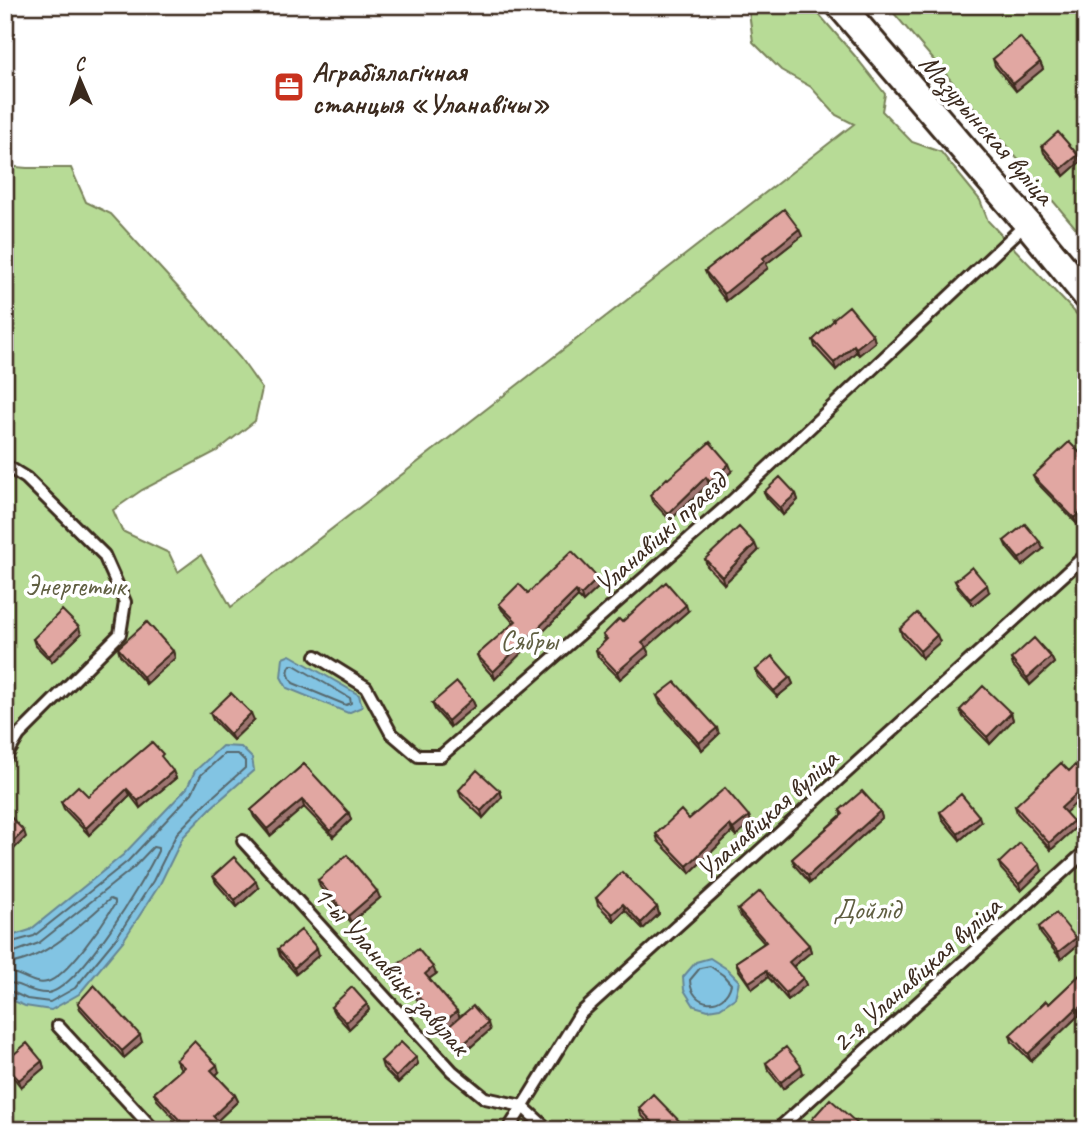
<svg xmlns="http://www.w3.org/2000/svg" width="1091" height="1135" viewBox="0 0 1091 1135" font-family="Caveat,sans-serif">
<style>
.green{fill:#b7db96;stroke:#79825a;stroke-width:2}
.water{fill:#82c4e3;stroke:#668694;stroke-width:2}
.lines{fill:none;stroke-linecap:round;stroke-linejoin:round}
.shore{stroke:#57686d;stroke-width:2}
.service-casing{stroke:#3b2a1e;stroke-width:16}
.tertiary-casing{stroke:#3b2a1e;stroke-width:32}
.service{stroke:#fff;stroke-width:10}
.tertiary{stroke:#fff;stroke-width:26}
.wall{fill:#c2908b;stroke:#3b2a1e;stroke-width:2}
.shaded-wall{fill:#9e7571;stroke:#3b2a1e;stroke-width:2}
.building{fill:#e1a7a2;stroke:#3b2a1e;stroke-width:2}
.labels{text-anchor:middle;dominant-baseline:central;stroke-width:7;stroke-linejoin:round;paint-order:stroke}
.poi-label{font-size:28px;font-weight:bold;fill:#3b2a1e;stroke:#fff;text-anchor:start}
.street-label{font-size:28px;fill:#3b2a1e;stroke:#fff}
.park-label{font-size:28px;fill:#605f42;stroke:#fff}
</style>
<rect width="100%" height="100%" fill="#fff"/>
<filter id="ink" filterUnits="userSpaceOnUse"><feTurbulence type="fractalNoise" baseFrequency=".0143" numOctaves="2"/><feDisplacementMap in="SourceGraphic" scale="14" xChannelSelector="R" yChannelSelector="G"/><feConvolveMatrix kernelMatrix="1 2 1 2 8 2 1 2 1" color-interpolation-filters="sRGB"/></filter>
<g filter="url(#ink)">
<path class="green" d="M748,5H811L855,56L885,94L882,111L912,142L941,152L980,200L988,221L1086,324V1130H5V166L27,168H71L86,202L111,214L193,304L240,358L262,389L255,421L217,451L142,490L113,510L122,531L169,553L178,572L201,555L231,607L854,124L836,115L811,87L781,70L753,42Z
M887,5H1086V240Z"/>
<path class="water" d="M290,655L359,695L362,707L348,713L287,688L281,677L283,658Z
M222,746L241,747L252,758L254,770L212,807L183,837L160,884L123,941L79,994L51,1010L25,1006L5,997V938L30,930L123,855L187,788L195,771Z
M710,958L727,969L739,981L735,998L720,1008L708,1010L694,1006L684,990L683,977L696,962Z"/>
<g class="lines">
<path class="shore" d="M291,665H294L350,698L351,703L346,705L293,683C289,677 286,670 291,665Z
M5,944L34,936L128,861L192,793L201,775L224,754H238L245,761V768L208,801L177,833L153,881L117,937L75,988L50,1002L27,999L10,991H5
M5,953H12L39,943L133,868L153,847L158,848V851C144,880 78,991 47,993C32,994 20,983 5,982
M5,964C44,962 81,923 110,899L115,901V904C104,922 67,977 47,982C34,986 19,972 5,971
M710,966L723,975L731,984C725,1010 691,1008 690,980L700,968Z"/>
<g class="service-casing">
<path id="service" d="M5,465L26,478L104,555L125,602L120,634L19,735L5,758
M316,656L366,687L391,733L418,756H441L730,503L1027,223
M243,841L452,1071L485,1098L522,1106L548,1130
M58,1026L154,1130
M508,1130L580,1014L1086,555
M777,1130L1086,851"/>
</g>
<g class="tertiary-casing">
<path id="tertiary" d="M840,5L1027,223L1086,295"/>
</g>
<use href="#service" class="service"/>
<use href="#tertiary" class="tertiary"/>
</g>
<path class="wall" d="M993,59L1040,62L1043,69L1016,91L995,66Z
M1042,146L1080,162L1064,176L1044,153Z
M802,236L766,264L768,268L726,301L708,278L705,271Z
M833,319L873,335L875,342L859,355L856,352L836,370L815,347L813,340L834,321Z
M1086,459V515L1077,524L1036,482L1033,476Z
M732,471L712,488L709,484L670,520L652,501L650,495L668,479Z
M764,492L796,494L798,500L783,515L767,498Z
M1004,541L1043,549L1022,566L1007,548Z
M758,551L724,584L707,566L705,559Z
M955,581L989,592L973,605L958,588Z
M601,585L583,602L578,597L495,679L480,662L477,655L514,623L502,610L499,604L528,593Z
M688,611L646,648L649,654L620,679L598,657L596,650L605,641L603,635L622,622Z
M900,629L940,642L922,658L902,636Z
M81,634L52,662L35,645L33,639Z
M118,648L173,651L175,658L146,684L120,655Z
M1051,657L1054,663L1030,685L1013,666L1011,659Z
M756,670L790,677L793,684L777,697L758,677Z
M657,696L719,734L702,750L660,703Z
M472,699L475,706L450,727L435,710L432,703Z
M960,710L1011,713L1013,720L990,744L963,717Z
M210,713L254,720L233,740L213,720Z
M166,761L165,762L176,778L140,808L130,795L89,835L64,809L61,802L88,796Z
M304,764L351,820L333,837L304,807L270,836L254,817L251,810Z
M459,790L500,791L502,797L483,818L461,797Z
M1015,806L1065,813L1075,828L1051,850L1017,813Z
M840,810L880,811L882,818L810,883L795,866L792,859L841,815Z
M940,812L981,822L960,840L942,819Z
M749,816L751,822L736,836L732,832L690,873L658,841L656,834L689,819Z
M999,863L1042,871L1021,891L1001,869Z
M213,876L258,888L237,907L216,883Z
M318,880L380,898L351,922L320,887Z
M596,898L657,907L659,914L643,929L625,910L614,921L598,905Z
M738,910L809,945L811,952L793,967L803,978L806,985L788,1000L768,977L752,989L738,969L736,962L764,943L741,917Z
M1039,927L1076,938L1079,944L1061,959L1041,934Z
M278,949L319,955L296,974L280,956Z
M393,969L436,974L429,979L459,1017L490,1030L465,1052L450,1034L447,1028L444,1031L396,975Z
M1085,970L1080,1016L1079,1015L1031,1061L1012,1042L1010,1035L1049,1004Z
M78,1003L142,1042L124,1058L80,1009Z
M367,1004L369,1010L349,1029L334,1013L331,1007Z
M416,1057L418,1064L398,1083L383,1068L381,1061Z
M176,1060L219,1072L216,1075L235,1095L238,1101L217,1121L226,1130H185L157,1100L154,1093L182,1069L179,1066Z
M42,1061L44,1068L21,1087L5,1067V1062Z
M766,1063L803,1073L783,1089L768,1070Z
M639,1108L688,1130H656L641,1115Z"/>
<path class="shaded-wall" d="M1040,62L1043,69L1016,91L1013,84Z
M1078,155L1080,162L1064,176L1061,169Z
M799,229L802,236L766,264L768,268L726,301L724,294L763,258Z
M873,335L875,342L859,355L856,348Z
M854,345L856,352L836,370L834,363Z
M729,464L732,471L712,488L710,482Z
M706,477L709,484L670,520L668,514Z
M796,494L798,500L783,515L780,508Z
M1086,506V515L1077,524L1074,518Z
M1040,542L1043,549L1022,566L1019,559Z
M755,544L758,551L724,584L722,577Z
M598,578L601,585L583,602L581,595Z
M987,585L989,592L973,605L970,599Z
M576,591L578,597L495,679L493,672Z
M686,605L688,611L646,648L649,654L620,679L617,672L642,643Z
M79,627L81,634L52,662L49,656Z
M937,635L940,642L922,658L920,651Z
M173,651L175,658L146,684L143,677Z
M1051,657L1054,663L1030,685L1027,678Z
M790,677L793,684L777,697L774,691Z
M472,699L475,706L450,727L448,721Z
M251,713L254,720L233,740L230,734Z
M1011,713L1013,720L990,744L987,737Z
M717,728L719,734L702,750L699,743Z
M173,771L176,778L140,808L138,801Z
M1086,785V794L1063,815L1061,808Z
M127,789L130,795L89,835L86,828Z
M500,791L502,797L483,818L481,811Z
M302,800L304,807L270,836L267,829Z
M880,811L882,818L810,883L808,876Z
M349,813L351,820L333,837L330,831Z
M749,816L751,822L736,836L733,829Z
M979,816L981,822L960,840L958,834Z
M1073,821L1075,828L1051,850L1049,843Z
M730,825L732,832L690,873L687,866Z
M24,831L26,837L5,858V849Z
M1040,864L1042,871L1021,891L1019,884Z
M256,881L258,888L237,907L235,900Z
M377,891L380,898L351,922L348,916Z
M623,904L625,910L614,921L612,914Z
M657,907L659,914L643,929L641,923Z
M1076,938L1079,944L1061,959L1058,952Z
M809,945L811,952L791,968L789,962Z
M317,948L319,955L296,974L294,968Z
M433,967L436,974L427,980L425,974Z
M766,971L768,977L752,989L749,982Z
M803,978L806,985L788,1000L786,993Z
M1086,1002V1011L1080,1016L1078,1010Z
M367,1004L369,1010L349,1029L346,1022Z
M1077,1008L1079,1015L1031,1061L1028,1054Z
M457,1011L460,1018L444,1031L442,1024Z
M488,1023L490,1030L465,1052L462,1045Z
M140,1035L142,1042L124,1058L122,1051Z
M416,1057L418,1064L398,1083L396,1077Z
M42,1061L44,1068L21,1087L19,1080Z
M217,1065L219,1072L214,1077L211,1070Z
M801,1066L803,1073L783,1089L781,1082Z
M235,1095L238,1101L215,1123L213,1116Z"/>
<path class="building" d="M1020,37L1040,62L1013,84L993,59Z
M1058,132L1078,155L1061,169L1042,146Z
M784,209L799,229L763,258L765,261L724,294L705,271Z
M849,306L873,335L856,348L854,345L834,363L813,340L834,320L833,319Z
M710,442L729,464L710,482L706,477L668,514L650,495L667,478L668,479Z
M1069,442L1086,459V506L1074,518L1033,476Z
M780,477L796,494L780,508L764,492Z
M1025,524L1040,542L1019,559L1004,541Z
M739,527L755,544L722,577L705,559Z
M572,551L598,578L581,595L576,591L493,672L477,655L516,621L499,604L519,584L528,593Z
M972,567L987,585L970,599L955,581Z
M666,582L686,605L642,643L646,647L617,672L596,650L607,639L603,635L619,619L622,622Z
M62,610L79,627L49,656L33,639Z
M917,613L937,635L920,651L900,629Z
M147,622L173,651L143,677L118,648Z
M1034,638L1051,657L1027,678L1011,659Z
M772,656L790,677L774,691L756,670Z
M457,682L472,699L448,721L432,703Z
M675,682L717,728L699,743L657,696Z
M983,686L1011,713L987,737L960,710Z
M231,693L251,713L230,734L210,713Z
M152,742L163,754L161,756L173,771L138,801L127,789L86,828L61,802L78,786L88,796Z
M1061,763L1069,771L1075,765L1086,777V785L1061,808L1073,821L1049,843L1015,806Z
M304,764L349,813L330,831L302,800L267,829L251,810Z
M477,770L500,791L481,811L459,790Z
M725,788L749,816L733,829L730,825L687,866L656,834L681,810L689,819Z
M862,791L880,811L808,876L792,859L843,814L840,810Z
M961,794L979,816L958,834L940,812Z
M5,811L24,831L5,849Z
M1020,843L1040,864L1019,884L999,863Z
M347,855L377,891L348,916L318,880Z
M234,857L256,881L235,900L213,876Z
M622,872L657,907L641,923L623,904L612,914L596,898Z
M760,891L809,945L789,962L803,978L786,993L766,971L749,982L736,962L766,942L738,910Z
M1056,913L1076,938L1058,952L1039,927Z
M301,930L317,948L294,968L278,949Z
M418,949L433,967L425,974L457,1011L442,1024L393,968Z
M1085,970L1086,1002L1078,1010L1077,1008L1028,1054L1010,1035L1046,1001L1049,1004Z
M94,985L140,1035L122,1051L78,1003Z
M352,987L367,1004L346,1022L331,1007Z
M473,1006L488,1023L462,1045L447,1028Z
M194,1041L217,1065L211,1070L235,1095L213,1116L226,1130H189L154,1093L184,1067L176,1060Z
M401,1042L416,1057L396,1077L381,1061Z
M27,1043L42,1061L19,1080L5,1065V1062Z
M786,1047L801,1066L781,1082L766,1063Z
M653,1094L688,1130H660L639,1108Z
M830,1099L859,1125L855,1130H804L814,1120L812,1119Z
M1086,1122V1130H1074Z"/>
</g>
<defs>
<g id="office-square" transform="scale(1.575)"><rect x="-9" y="-9" width="18" height="18" rx="4" fill="#c8321e" stroke="#fff"/><path d="M-6-3h4V-5.5h4V-3h4V5H-6ZM-1-4.5V-3h2v-1.5ZM-6 0V1H6V0Z" fill="#fff"/></g>
</defs>
<g fill-rule="evenodd">
<use href="#office-square" x="289" y="87"/>
</g>
<g class="labels">
<g class="poi-label">
<text x="312" y="71">Аграбіялагічная<tspan x="312" dy="32">станцыя «Уланавічы»</tspan></text>
</g>
<g class="street-label">
<text transform="translate(987 129) rotate(49)">Мазурынская вуліца</text>
<text transform="translate(660 533) rotate(-42)">Уланавіцкі праезд</text>
<text transform="translate(767 814) rotate(-42)">Уланавіцкая вуліца</text>
<text transform="translate(392 970) rotate(48)">1-ы Уланавіцкі завулак</text>
<text transform="translate(916 974) rotate(-42)">2-я Уланавіцкая вуліца</text>
</g>
<g class="park-label">
<text x="75" y="585">Энергетык</text>
<text x="529" y="640">Сябры</text>
<text x="867" y="909">Дойлід</text>
</g>
</g>
<rect width="1091" height="1135" fill="none" stroke="#fff" stroke-width="28"/>
<rect x="14" y="14" width="1063" height="1107" fill="none" stroke="#3b2a1e" stroke-width="2.5" filter="url(#ink)"/>
<g transform="translate(80 80) rotate(358)" stroke="#ffffff" stroke-width="5" paint-order="stroke">
<path d="M0-5L12 26L0 18L-12 26Z" fill="#3b2a1e"/>
<text y="-10" font-size="19" font-weight="bold" text-anchor="middle" fill="#3b2a1e">С</text>
</g>
</svg>
